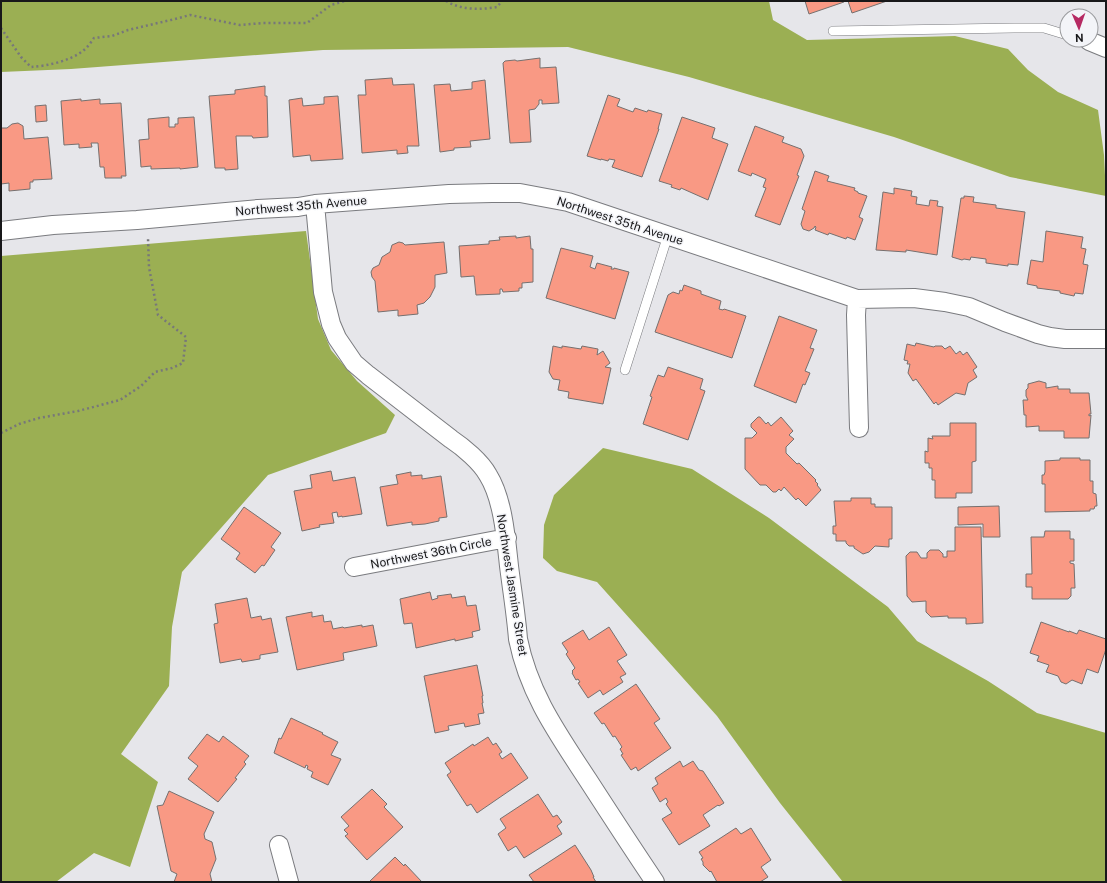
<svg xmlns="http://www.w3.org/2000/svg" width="1107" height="883" viewBox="0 0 1107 883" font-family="'Public Sans',sans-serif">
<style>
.forest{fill:#9baf53}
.building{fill:#f99984;stroke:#75706f}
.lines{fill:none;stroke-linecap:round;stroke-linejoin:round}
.lane-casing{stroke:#7a7b7f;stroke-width:10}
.street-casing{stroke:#7a7b7f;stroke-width:20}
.path{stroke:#77777a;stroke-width:2.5;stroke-dasharray:2 3;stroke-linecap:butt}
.lane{stroke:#fff;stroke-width:9}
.street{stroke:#fff;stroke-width:18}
.labels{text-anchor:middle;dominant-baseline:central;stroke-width:3;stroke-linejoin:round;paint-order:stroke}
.street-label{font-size:12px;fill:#18181a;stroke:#f3f4f8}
</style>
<rect width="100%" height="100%" fill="#e6e6ea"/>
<path class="forest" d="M1,1H769L773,20L807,40L955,36L1008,49L1028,70L1058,92L1098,110L1104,155L1106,196L1010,177L894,137L689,77L568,47L323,50L71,69L1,72Z
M306,231L318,319L331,350L357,381L395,415L386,433L268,475L182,572L172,627L169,686L121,754L158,782L130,867L94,853L56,882H2L1,256Z
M603,448L692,469L769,518L888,607L917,641L988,681L1037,713L1106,733V882H843L780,803L717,716L597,582L557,571L543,558L544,525L554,495Z"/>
<path class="building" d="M805,1H844V2L809,14Z
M848,1H887L852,13Z
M540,58V68L556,67L559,103L542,104V100H539V104L535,109L529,110L531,142L510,143L503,63L505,61L515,60L517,61Z
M392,78L393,85L414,84L419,146H407L408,153L397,154V150L362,153L358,95H366L365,80Z
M485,80L490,139L470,141L471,147L454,148V150L440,152L434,85L450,84L451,91L472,89V82Z
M265,86V96H267L268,137L253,138L252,136H236L238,169L225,170V168H215L209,96L235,94V90Z
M608,95L620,99L617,106L633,112L635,108L647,112L648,110L662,114L658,129H659L642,177L612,167L615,160L609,159L608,161L601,159V160L587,156Z
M338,96L343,159L311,161L310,155L293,157L289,100L302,98L303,106L324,104V97Z
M81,99V101L100,99V104L121,103L126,176H121L122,178H105L104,167H100L98,143H91L92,147L79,148V144L64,145L61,101Z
M46,105L47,121L36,122L35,106Z
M169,117V127H175V124H178V118L194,117L198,167L180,169V168L151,169V166L141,167L139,140L149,139L148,119Z
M682,117L715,128L712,138L728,144L708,200L681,188L680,190L671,187L672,185L659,181Z
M18,123L23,126L24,139L48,137L52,179L33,180V182H30V189L9,191V183L1,184V128H7L12,124Z
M755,126L784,137L782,142L801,149L804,156L797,175L799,176L780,225L755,216L766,188L763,187L766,179L752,173L751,176L738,171Z
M815,171L829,176L827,181L855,188L854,190L858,192V193L867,196L859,217L863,219L855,240L847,237L846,239L829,233L828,235L815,230L816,227L815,226L814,228L809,231L803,229L801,224L805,211L802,209Z
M894,188L912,191L911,196L917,197L916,204L929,206L930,200L938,201L937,206L943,207L937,255L906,250V252L876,250L883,192L894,194Z
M964,196L974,197L973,202L996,205V208L1025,212L1018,265L1008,264V266L986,263V259L971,257L970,260L964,259L962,260L952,257L961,198H964Z
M1046,231L1083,237L1081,248L1086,249L1083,264L1088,265L1083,294L1075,293L1074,296L1060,293V291L1037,288V286L1027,284L1031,260L1043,262Z
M516,236V238L530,236L531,249H533V282L522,283V288H519V291L503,292L502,289H500V294L476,295L474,276L461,277L459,246L489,244V241L500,240L499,237Z
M399,242L403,243L405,245L444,242L447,273L435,275V287L430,297L424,303L417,305L418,314L398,316V310L378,312L375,281L372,277L371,272L373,268L379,265L382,257L390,252L392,245Z
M561,248L593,256L590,267L595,269L597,263L612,267L611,269H614V268L629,272L615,319L546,298Z
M684,285L701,291V294L721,301L719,309L723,310L724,309L746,316L732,358L655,332L668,295L673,292L679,294L680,290L682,291Z
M779,316L817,330L810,348L814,349L805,371L810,373L805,385L803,384L796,403L754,386Z
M916,343L934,347L935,346H942L945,349L950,346L956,354L960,351L963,355L967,352L977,367L973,370L977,377L968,383L965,395L956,393L938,405L936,402L934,404L916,379L913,381L908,373L910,364H907L908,361L904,360L907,344L915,346Z
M553,346L562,348V346L581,349L582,346L598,349L597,355L603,351L610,363L605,367L611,368L603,404L568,398L569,392L558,390L560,380L553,379L549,372Z
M668,367L703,379L700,389L705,391L688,440L643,424L652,397L650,396L658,375L664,377Z
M1039,381L1046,383V388L1058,386V389H1070V393H1089L1091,414H1089V416L1091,415L1089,438H1064V431H1039V426L1026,427V415H1024L1023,400H1028L1026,396V390L1028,388V384Z
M758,417H760L766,424L768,422L771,426L781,417L793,431L789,435L794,439L786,447V453L797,464L799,463L816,480L815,481L818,484L817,485L821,490L806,506L798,498L796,500L784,487L781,491L779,489L776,492H773L766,485H760L745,469V438H752L757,433L751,427V424Z
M950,423H976V461L972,462V493H956V498H935V480H932V468H929V463H925V451L928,452V438L933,439L932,436H950Z
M1060,458H1080V460H1090V481H1093V493L1096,494L1097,506H1095L1094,509H1090V511L1045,512V484H1042V475H1044L1045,472V461L1060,460Z
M331,471L333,481L355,477L362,514L342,517V516L338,517L337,512L332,513L334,523L319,525L320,527L302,531L294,491L312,488L310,475Z
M411,472V476L422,475V479L441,476L447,517L439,518V521L425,524L412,525V522L387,526L380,487L398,484L396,475Z
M851,498H871V504H875V507H892V539H889V547L875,546L869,552L863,554L854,548V546H849L846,543V541H836V534H833V526H836L834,501H851Z
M999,506L1000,537H983V524L958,525V507Z
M244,507L281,533L271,547L275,550L264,566L262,565L255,573L236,559L240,553L221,539Z
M955,527H981L983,623L966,624V618H948V616L931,617L926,612V601L912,602L907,596L906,556L910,552H917L921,558H927V553L930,550H939L943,554V557H947V551H955Z
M1045,531H1070V539H1074V561H1070V563L1074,564L1075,588H1071V596L1068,599H1032V587H1026V574H1032L1031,537H1044Z
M430,592L432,600L438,598L437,596L451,594L452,598L465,596L467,606L476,605L480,630L472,632L473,637L455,641V639L416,648L412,623L404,624L400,599Z
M247,598L251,618L261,616L262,620L271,618L278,652L260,655V659L242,662L241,659L220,663L214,624L218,623L215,604Z
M312,612V617L323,615L324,622L331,621L333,629L343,627L344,628L362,625V627L373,625L377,646L343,653L344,660L297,670L286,617Z
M1041,622L1069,632V631L1077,634L1079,630L1106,639V649L1098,673L1087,669L1082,684L1072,680L1066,684L1061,682L1058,676L1046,672L1049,665L1037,661L1039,656L1030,653Z
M609,627L627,655L617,661L626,674L620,677L623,682L603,695L600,690L588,698L578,683L580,682L578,679L576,680L572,673L573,672L572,671L575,668L566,654L568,652L562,643L583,630L589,640Z
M477,665L483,696H482L483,703H482L484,713L478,714L480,724L465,727L464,723L448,726L449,730L435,733L424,676Z
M636,684L660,719L654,723L671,748L638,771L636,767L631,770L621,755L623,754L620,749L622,747L615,736L613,737L604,723L602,724L594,713Z
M291,718L323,733L322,734L338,742L331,755L341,759L328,785L311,777L313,772L307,769L308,766L306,765L305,768L274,753L279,738L281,739Z
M207,734L219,742L223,736L249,756L244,762L246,764L235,778L237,779L218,802L188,779L198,766L188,758Z
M488,737L493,745L496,743L502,752L499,754L502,759L511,753L528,778L477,813L471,804L467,806L447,775L451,772L445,763L473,744L474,746Z
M680,761L683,767L693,761L699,770L703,771L724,803L719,806L718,805L703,815L710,826L679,845L662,819L672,813L666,804L668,802L666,798L660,802L652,788L658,784L655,778Z
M372,789L387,804L384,807L403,827L367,860L345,836L348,834L344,830L349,826L341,817Z
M169,791L214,812L204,834L205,839L212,842L216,859L210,874L212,882H174L177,874L171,871L157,806L163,805Z
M538,794L553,817L557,815L562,822L557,826L562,834L524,858L516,846L508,851L498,834L506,828L500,819Z
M736,828L741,834L751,828L771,860L761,867L768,877L760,882H717L711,871L710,872L703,865V862L701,859L703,858L699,852Z
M575,845L591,870L594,877H593L596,882H534L529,875Z
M395,857L404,866L405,864L422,882H369Z"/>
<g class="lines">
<g class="lane-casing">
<path id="lane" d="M833,31L1014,28H1044L1067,35
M625,370L668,235"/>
</g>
<g class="street-casing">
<path id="street" d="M1089,41L1106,48
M315,204L323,292L331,324L337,338L354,363L368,375L451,439C463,447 481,462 488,475C503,499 506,538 509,566C512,590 516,614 518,639C529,694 558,734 588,780C610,814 632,848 655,882
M1,231L53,225L137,220L258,209L298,207L315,204L449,194L492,193H520L568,202L857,299L914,298L945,302L969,307L1005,322L1038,334L1050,337L1065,339H1106
M857,299L856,315L859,428
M354,567L507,538
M279,845L289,882"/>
</g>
<path class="path" d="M446,1C461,10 480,10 497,7L502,1
M1,28L21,57L31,67C47,66 71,61 84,50C88,47 91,42 94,38L112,36L128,30L175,19L190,15L240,25L263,23H307L331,5L345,1
M1,433L19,424L39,418L78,411L120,400L141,386L155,372L172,368L183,363L186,337L158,315L149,267L148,238"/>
<use href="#lane" class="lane"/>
<use href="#street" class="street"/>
</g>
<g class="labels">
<g class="street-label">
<text transform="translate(301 206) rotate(-5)">Northwest 35th Avenue</text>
<text transform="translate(620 221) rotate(18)">Northwest 35th Avenue</text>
<text transform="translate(431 553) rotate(-11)">Northwest 36th Circle</text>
<text transform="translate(512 585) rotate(81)">Northwest Jasmine Street</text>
</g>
</g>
<rect width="1107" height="883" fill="none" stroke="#18181a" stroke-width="4"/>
<g transform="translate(1079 28) rotate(178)"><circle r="19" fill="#f3f4f8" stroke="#9b9c9f"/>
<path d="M0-3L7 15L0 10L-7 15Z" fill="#b62a63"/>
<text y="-6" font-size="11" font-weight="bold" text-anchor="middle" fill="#18181a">N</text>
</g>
</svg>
